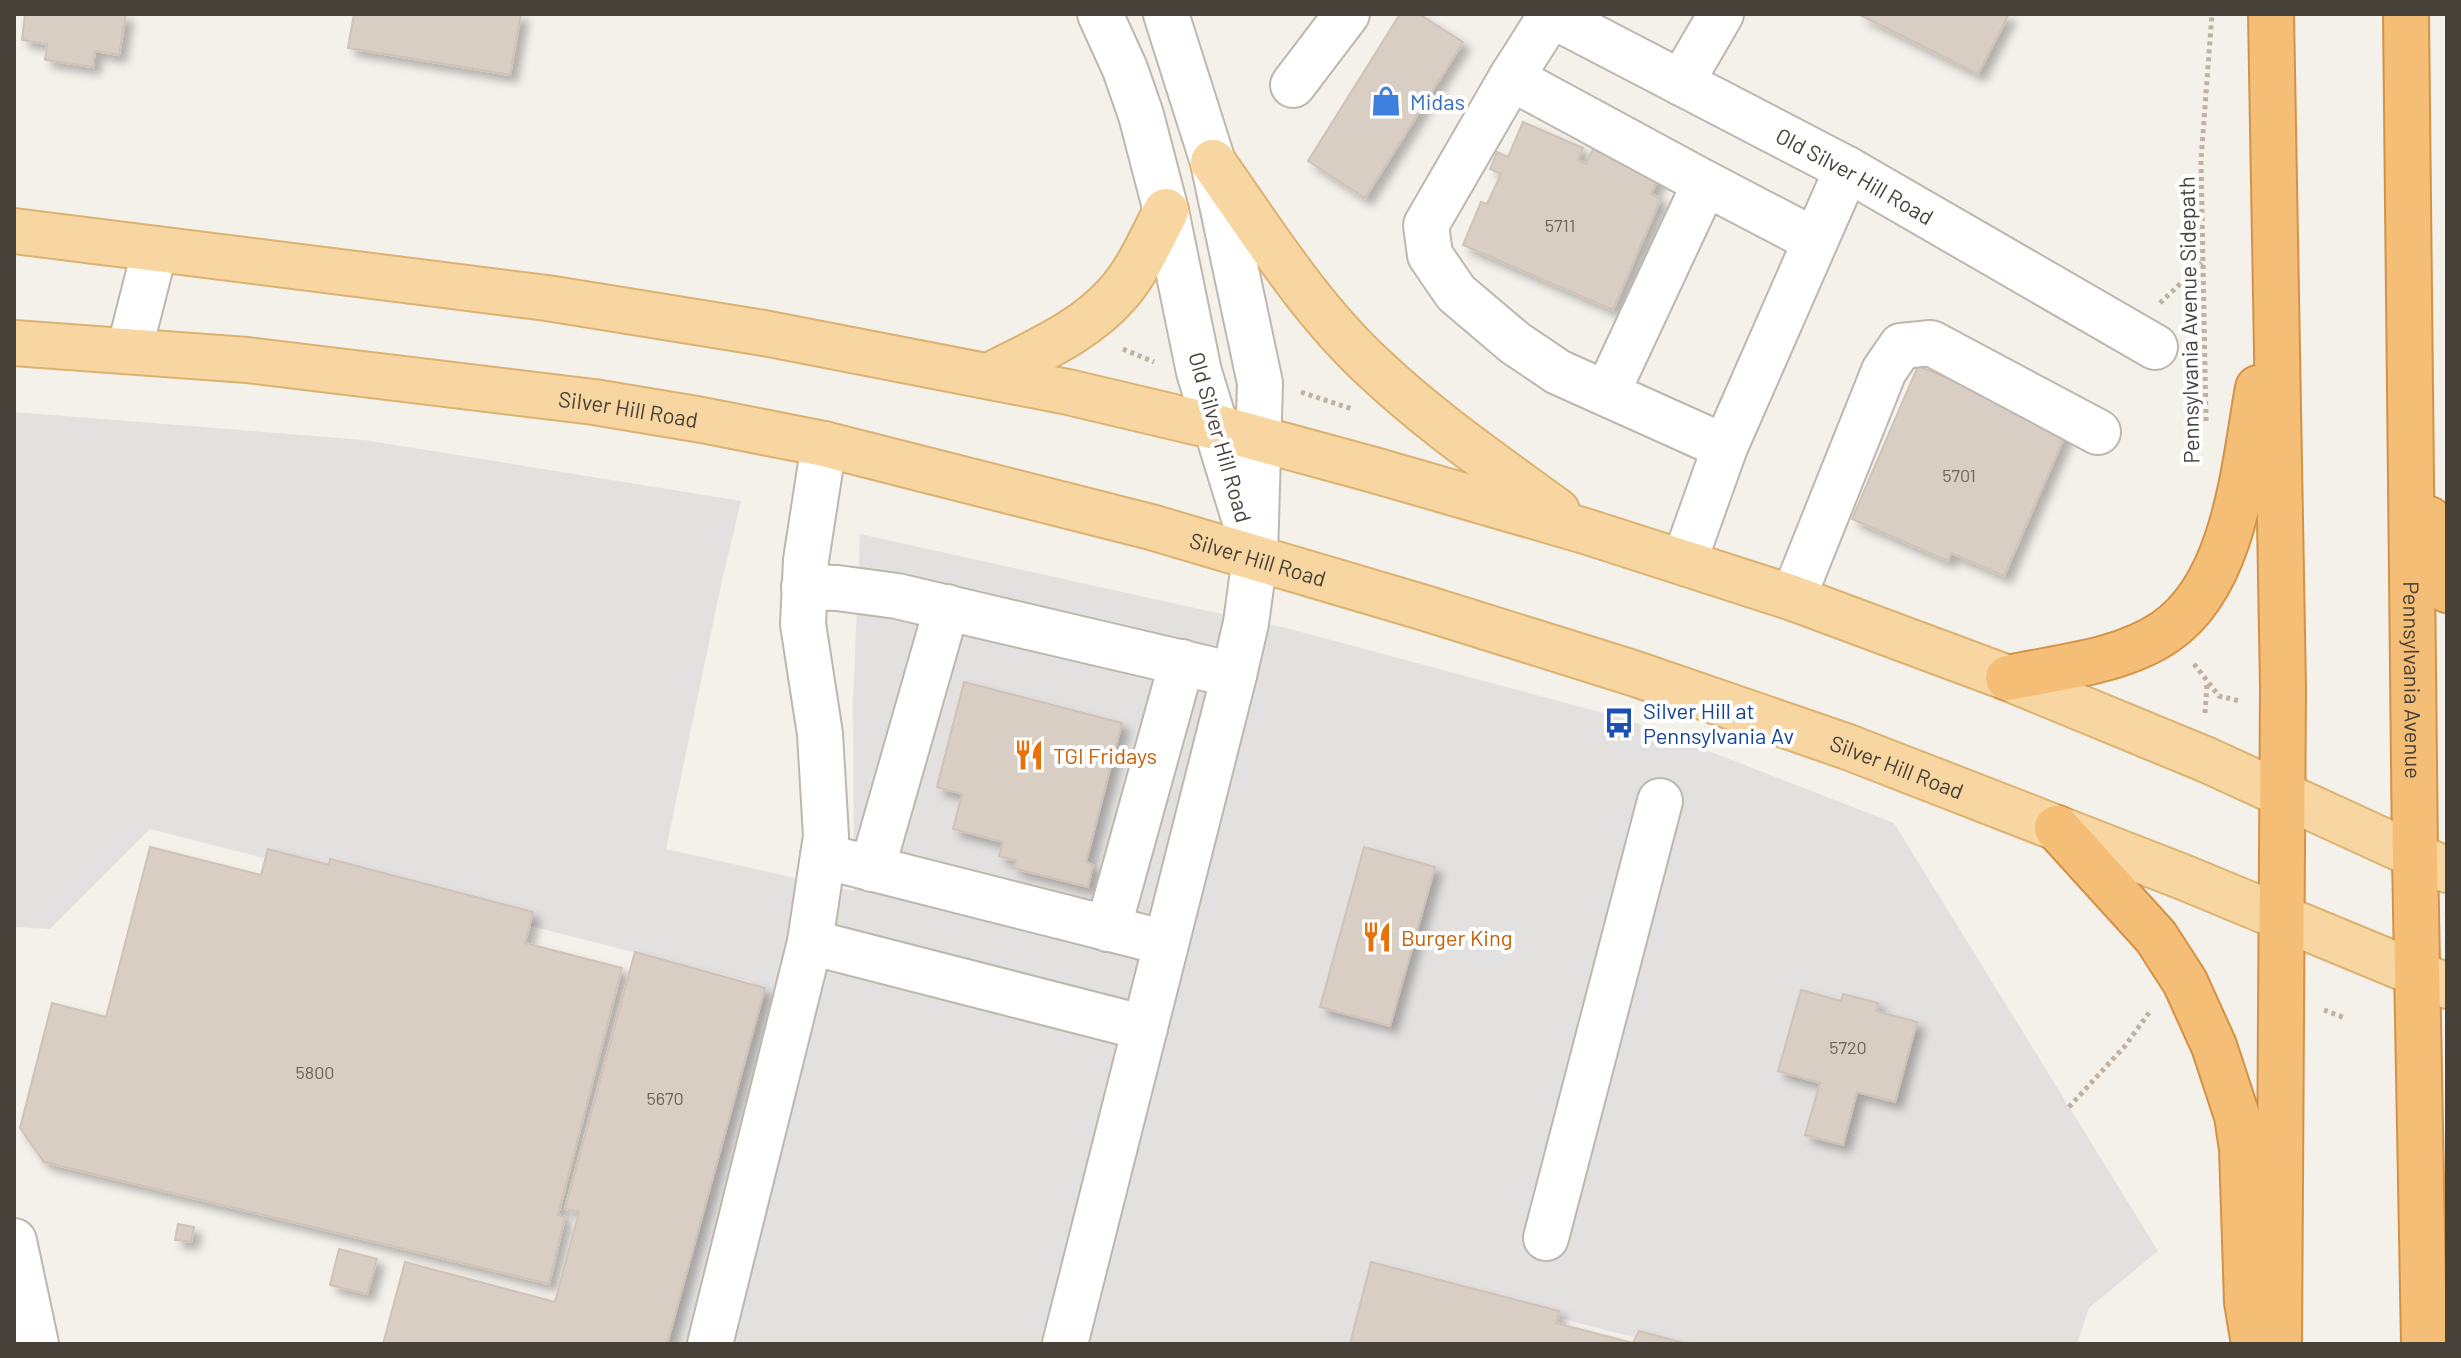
<svg xmlns="http://www.w3.org/2000/svg" width="2461" height="1358" viewBox="0 0 2461 1358" font-family="Barlow,sans-serif">
<style>
.parking{fill:#e3e1df}
.building{fill:#d8cec4;stroke:#d0c2b5;stroke-width:2;filter:url(#shadow)}
.lines{fill:none;stroke-linecap:round;stroke-linejoin:round}
.minor-casing{stroke:#bfb7ae;stroke-width:48}
.major-casing{stroke:#dcb271;stroke-width:48}
.highway-casing{stroke:#d39246;stroke-width:48}
.path{stroke:#c0b2a0;stroke-width:5;stroke-dasharray:4 4;stroke-linecap:butt}
.minor{stroke:#fff;stroke-width:44}
.major{stroke:#f7d6a1;stroke-width:44}
.highway{stroke:#f4be77;stroke-width:44}
.labels{text-anchor:middle;dominant-baseline:central;stroke-width:8;stroke-linejoin:round;paint-order:stroke}
.number-label{font-size:18px;fill:#6c645c}
.shop-label{font-size:22px;fill:#366cbe;stroke:#fff;text-anchor:start}
.street-label{font-size:22px;fill:#484139;stroke:#fff}
.transit-label{font-size:22px;fill:#164399;stroke:#fff;text-anchor:start}
.food-label{font-size:22px;fill:#c56008;stroke:#fff;text-anchor:start}
</style>
<defs>
<filter id="shadow"><feDropShadow dx="7" dy="7" stdDeviation="4" flood-color="#0004"/></filter>
</defs>
<rect width="100%" height="100%" fill="#f4f1eb"/>
<path class="parking" d="M14,412L364,440L741,501L721,585L666,849L854,891L853,701L860,534L1290,629L1629,720L1894,823L2158,1251L2089,1308L2077,1344H1660L1373,1270L1353,1344H653L751,982L150,829L50,929L14,927Z"/>
<path class="building" d="M25,14H126L119,55L95,51L93,67L45,60L47,44L22,40Z
M354,14H521L510,75L348,48Z
M1400,14H1419L1463,42L1365,198L1308,161Z
M1858,14H2009L1978,74Z
M1523,122L1583,148L1578,160L1586,164L1595,145L1661,173L1651,194L1661,198L1613,310L1463,245L1481,202L1487,204L1501,174L1490,169L1497,152L1508,157Z
M1918,366L1954,381L1957,372L1981,382L1976,392L2067,431L2004,576L1951,553L1948,561L1852,519Z
M964,682L1122,723L1086,862L1093,865L1088,887L1013,868L1016,861L999,856L1003,842L953,829L962,794L937,787Z
M150,847L261,875L268,849L329,865L330,859L533,912L525,943L622,968L558,1215L565,1217L549,1284L44,1162L20,1128L52,1003L106,1017Z
M1364,847L1435,867L1390,1026L1320,1007Z
M635,952L765,988L667,1344H383L405,1262L555,1302L579,1212L565,1209Z
M1801,990L1841,1001L1843,994L1878,1003L1876,1011L1917,1022L1895,1102L1857,1092L1843,1145L1805,1135L1820,1083L1778,1071Z
M178,1224L194,1227L191,1242L175,1240Z
M339,1249L377,1259L367,1294L330,1285Z
M1371,1262L1559,1311L1556,1323L1633,1343L1639,1331L1687,1344H1350Z
M1371,1262L1559,1311L1556,1323L1633,1343L1639,1331L1687,1344H1350Z"/>
<g class="lines">
<g class="minor-casing">
<g id="minor">
<path d="M1100,14L1125,69L1141,115L1166,211L1199,372L1244,518"/>
<path id="s1" d="M1549,14L1847,169L2155,347"/>
<path d="M1551,15L1511,78L1426,225L1430,255L1456,293L1515,343L1558,372L1725,447"/>
<path d="M1511,78L1705,183"/>
<path d="M1681,83L1721,14"/>
<path d="M1293,85L1347,14"/>
<path d="M129,351L155,249"/>
<path d="M1607,393L1705,183L1814,240"/>
<path d="M1684,562L1725,447L1847,169"/>
<path d="M804,587L837,588L897,596L1234,675"/>
<path d="M1793,598L1884,371L1901,346L1931,343L2098,432"/>
<path d="M823,856L1166,943"/>
<path d="M872,869L947,607"/>
<path d="M1108,929L1182,662"/>
<path d="M810,942L1145,1028"/>
<path d="M1546,1238L1660,801"/>
<path d="M14,1241L36,1344"/>
<path d="M710,1344L810,942L826,836L820,734L803,624L806,560L824,444"/>
<path d="M1065,1344L1234,675L1246,623L1255,557L1260,383L1213,162L1166,14"/>
</g>
</g>
<g class="major-casing">
<g id="major">
<path d="M1213,162C1263,233 1310,309 1374,368C1431,422 1494,465 1557,511"/>
<path d="M14,231L547,298L764,333L1068,392L1216,427L1374,470L1585,531L1793,598L2008,678L2207,760L2447,870"/>
<path id="s2" d="M14,343L247,360L594,402L702,420L824,444L1151,527L1425,608L1633,673L1848,747L2183,877L2447,986"/>
<path d="M989,376C1035,352 1085,332 1119,292C1139,269 1152,238 1166,211"/>
</g>
</g>
<g class="highway-casing">
<g id="highway">
<path d="M2271,14L2283,688L2279,1344"/>
<path id="s3" d="M2406,14L2415,856L2424,1344"/>
<path d="M2429,519L2447,590"/>
<path d="M2008,678C2059,667 2121,662 2165,632C2236,584 2244,465 2258,388"/>
<path d="M2057,828L2156,937L2185,982L2214,1046L2237,1116L2242,1149L2247,1302L2254,1344"/>
</g>
</g>
<path class="path" d="M2160,303L2202,263
M1123,349L1154,362
M1301,392L1352,409
M2206,421L2201,160L2212,14
M2194,664L2219,696L2240,701
M2205,713L2207,683
M2324,1010L2345,1018
M2069,1107L2125,1046L2151,1010"/>
<use href="#minor" class="minor"/>
<use href="#major" class="major"/>
<use href="#highway" class="highway"/>
</g>
<defs>
<g id="shop-bare" transform="scale(2.4)"><path d="M-5-2.5h2.3a2.7 3.5 0 0 1 5.4 0H5L5.5 6h-11ZM-1.5-2.5h3a1.5 2.3 0 0 0-3 0Z" fill="#3f7fe0" stroke="#fff" stroke-width="2.5" paint-order="stroke"/></g>
<g id="bus-bare" transform="scale(2.4)"><path d="M-5-6H5V4H4V6H2V4H-2V6H-4V4H-5ZM-3.5-4V0h7V-4ZM-3.5 1.2v1.5H-2V1.2ZM2 1.2v1.5H3.5V1.2Z" fill="#1a4fb4" stroke="#fff" stroke-width="2.5" paint-order="stroke"/></g>
<g id="restaurant-bare" transform="scale(2.4)"><path d="M-5-6h1v4h1v-4h1v4h1v-4h1v5L-1.5 .5V6h-2V.5L-5-1ZM5-6V6H3V1.5H1.5Q1.5-4 5-6Z" fill="#e8710a" stroke="#fff" stroke-width="2.5" paint-order="stroke"/></g>
</defs>
<g fill-rule="evenodd">
<use href="#shop-bare" x="1386" y="101"/>
<use href="#bus-bare" x="1619" y="723"/>
<use href="#restaurant-bare" x="1029" y="755"/>
<use href="#restaurant-bare" x="1377" y="937"/>
</g>
<g class="labels">
<g class="number-label">
<text x="1560" y="225">5711</text>
<text x="1959" y="475">5701</text>
<text x="1848" y="1047">5720</text>
<text x="315" y="1072">5800</text>
<text x="665" y="1098">5670</text>
</g>
<g class="shop-label">
<text x="1410" y="101">Midas</text>
</g>
<g class="street-label">
<text stroke="none"><textPath href="#s1" startOffset="346">Old Silver Hill Road</textPath></text>
<text transform="translate(2188 320) rotate(-91)">Pennsylvania Avenue Sidepath</text>
<text stroke="none"><textPath href="#s2" startOffset="618">Silver Hill Road</textPath></text>
<text transform="translate(1221 437) rotate(74)">Old Silver Hill Road</text>
<text stroke="none"><textPath href="#s2" startOffset="1266">Silver Hill Road</textPath></text>
<text stroke="none"><textPath href="#s3" startOffset="666">Pennsylvania Avenue</textPath></text>
<text stroke="none"><textPath href="#s2" startOffset="1938">Silver Hill Road</textPath></text>
</g>
<g class="transit-label">
<text x="1643" y="710">Silver Hill at<tspan x="1643" dy="25">Pennsylvania Av</tspan></text>
</g>
<g class="food-label">
<text x="1053" y="755">TGI Fridays</text>
<text x="1401" y="937">Burger King</text>
</g>
</g>
<rect width="2461" height="1358" fill="none" stroke="#484139" stroke-width="32"/>
</svg>
